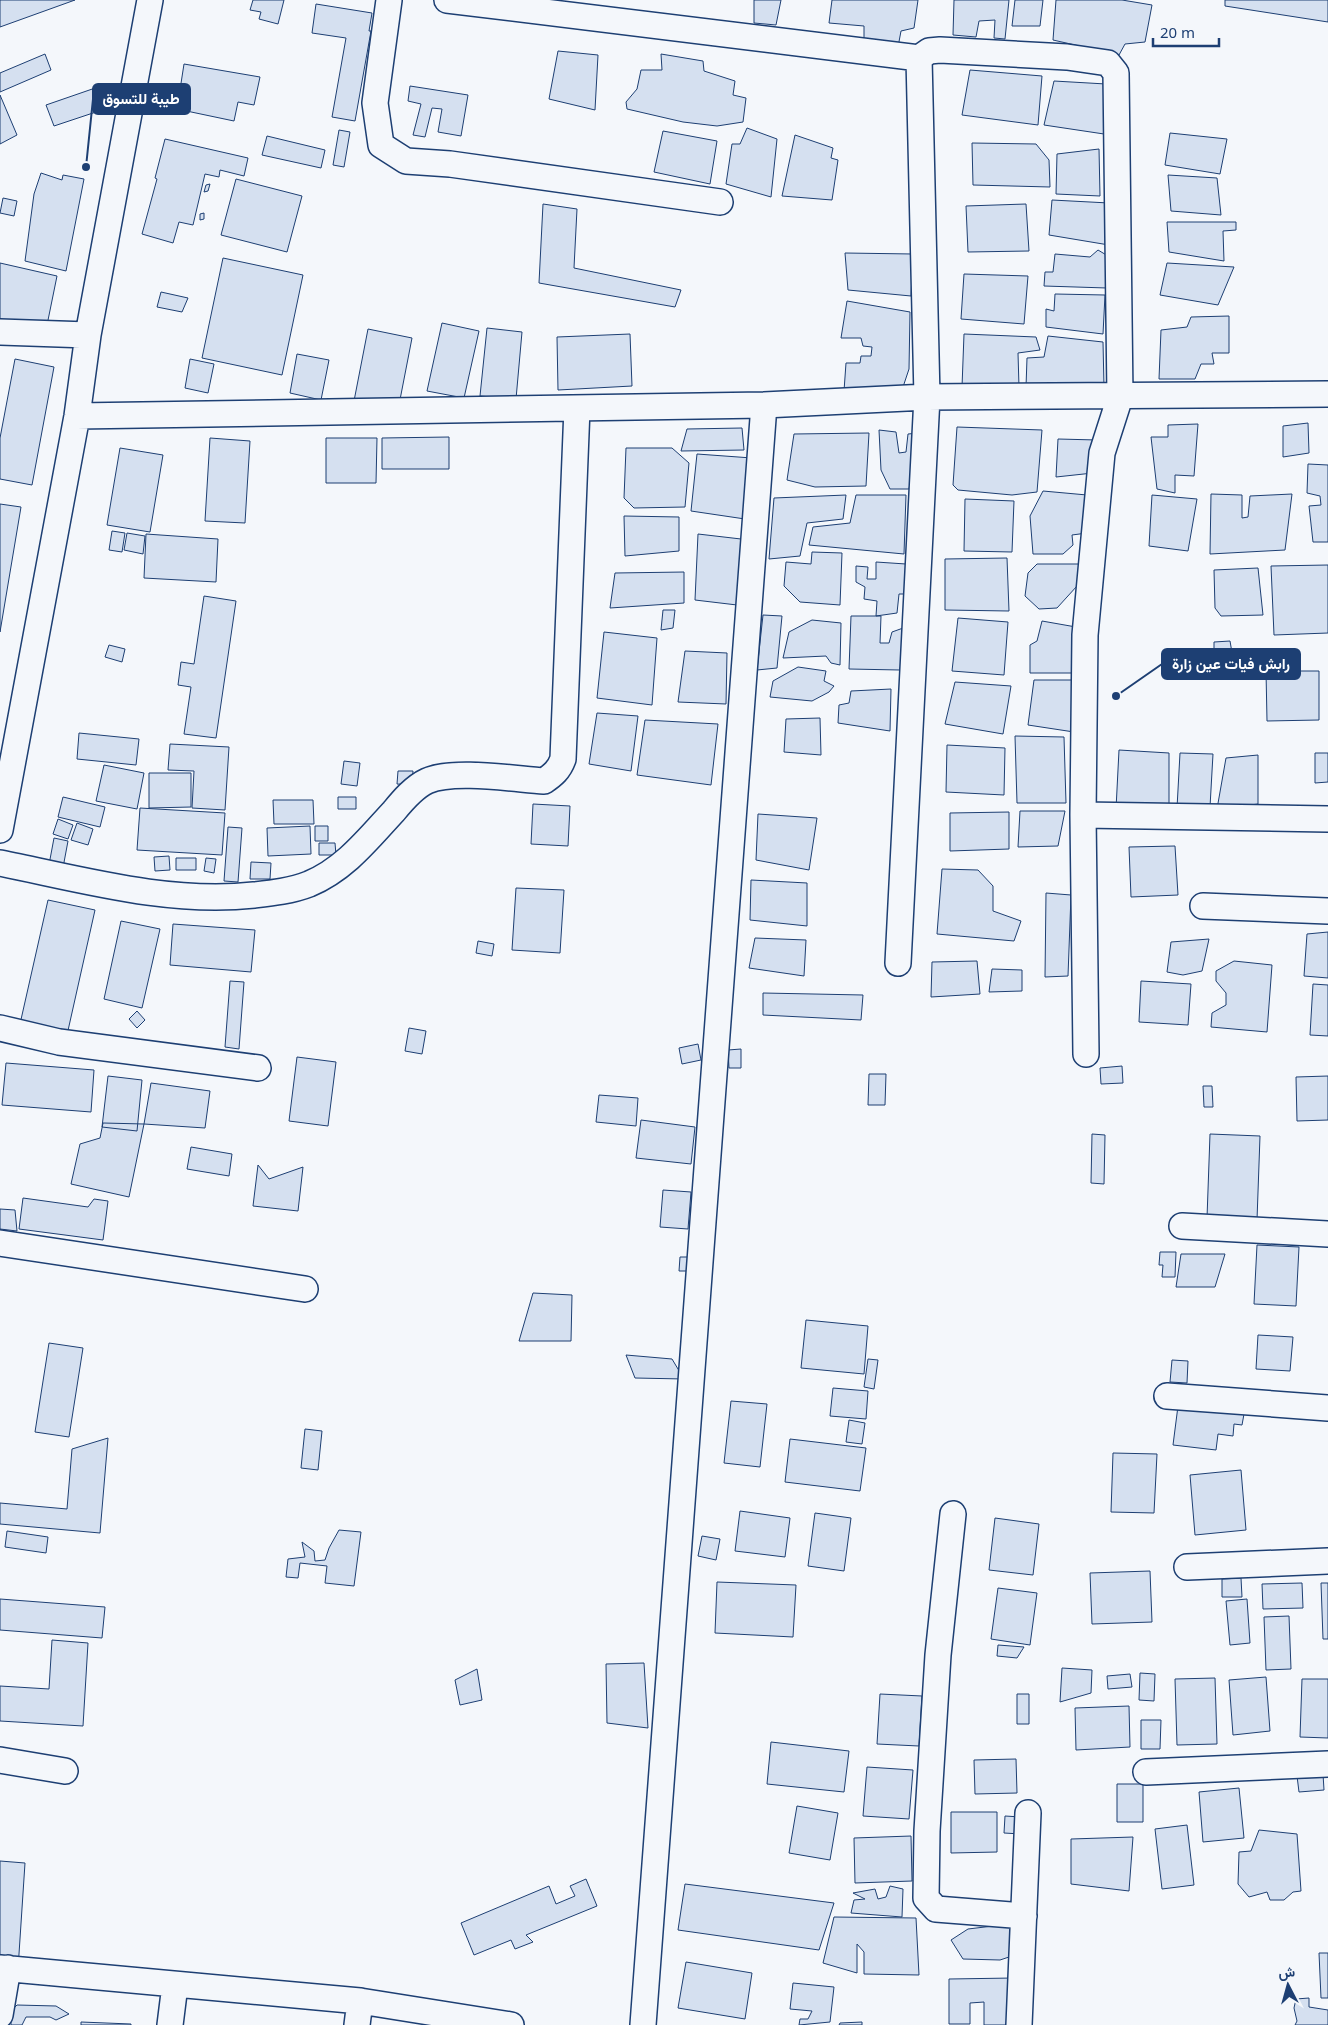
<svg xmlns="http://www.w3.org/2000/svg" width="1328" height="2025" viewBox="0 0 1328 2025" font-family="'Noto Sans',Vazirmatn,sans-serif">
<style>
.building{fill:#d5e0f0;stroke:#1d3f73}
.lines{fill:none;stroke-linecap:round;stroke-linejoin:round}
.minor-casing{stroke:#1d3f73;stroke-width:28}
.minor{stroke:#f4f7fb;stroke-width:25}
.leader{fill:none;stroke:#1d3f73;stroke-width:2}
.callout-dot{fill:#1d3f73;stroke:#f4f7fb;stroke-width:2}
.callout{fill:#1d3f73;stroke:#1d3f73;stroke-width:2}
.callout-label{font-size:15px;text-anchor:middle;font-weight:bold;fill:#fff}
</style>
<rect width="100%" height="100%" fill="#f4f7fb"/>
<path class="building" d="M0,0H75L0,27Z
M253,0H284L278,24L259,19L261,12L250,10Z
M754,0H781L776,25L754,23Z
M832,0H918L914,28L901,31L898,47L864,42V26L829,23Z
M954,0H1009L1005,39L994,38L995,20L979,21L976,37L953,35Z
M1015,0H1043L1040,26H1012Z
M1056,0H1122L1152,5L1145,42L1125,44L1119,55L1053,40Z
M1225,0H1328V22L1225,6Z
M316,4L372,13L369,31H371L355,121L332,117L346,38L312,33Z
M558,51L598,55L595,110L549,99Z
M45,54L51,70L0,92V73Z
M661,54L703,61L704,71L735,81L733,95L746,98L743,122L717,126L683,122L627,109L626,102L637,89L641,70H662Z
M184,64L260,77L254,105L238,102L234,121L177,109Z
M970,70L1042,76L1038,125L962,115Z
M1054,81L1106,84L1104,134L1044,125Z
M101,86L102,110L54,126L46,105Z
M410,86L468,95L461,136L438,132L442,109L432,108L425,137L413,135L421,104L408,101Z
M0,95L17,135L0,144Z
M747,128L777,139L771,197L726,184L732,144H740Z
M339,130L350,132L344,167L333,165Z
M663,131L717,141L710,184L654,172Z
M1170,133L1227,139L1220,174L1165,165Z
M795,135L833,148L831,158L838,160L832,200L782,196Z
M267,136L325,150L321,168L262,155Z
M165,139L248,158L244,176L220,170L219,177L205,174L193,225L179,222L173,243L142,234L157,179L155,178Z
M972,143L1036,144L1049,160L1050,187L973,185Z
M1099,149L1100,196L1056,194L1057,154Z
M41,173L62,180L63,175L84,179L66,271L25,261L34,194Z
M1168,175L1217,178L1221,215L1171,211Z
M236,179L302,196L287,252L221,235Z
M210,184L208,191L204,192L206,185Z
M3,198L17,201L14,216L0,213Z
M1052,200L1109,203V245L1049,235Z
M543,204L577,209L574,268L681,290L675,307L539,283Z
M1026,204L1029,251L968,252L966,206Z
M204,213V219L200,220V214Z
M1167,222H1236V230L1223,231L1224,261L1169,252Z
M1098,250L1108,256L1107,288L1044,286L1045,272H1053L1055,254L1090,257Z
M845,253L913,254L911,296L848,290Z
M223,258L303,275L282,375L202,358Z
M0,263L57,276L46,330L0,328Z
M1167,263L1234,267L1218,305L1160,295Z
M964,274L1028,276L1024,324L961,319Z
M161,292L188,298L182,312L157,307Z
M1055,294L1105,295L1103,334L1046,327V309L1054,311Z
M847,301L910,312L909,369L902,390L844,391L846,363H860L861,356H871L872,347L863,346L861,338H841Z
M1229,316V353H1212L1214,364H1201L1195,379H1159L1161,330L1187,327L1191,317Z
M442,323L479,331L464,398L427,391Z
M487,328L522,332L516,399L480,396Z
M368,329L412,338L398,410L354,401Z
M630,334L632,386L558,390L557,337Z
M964,334L1036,337L1040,350L1018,353L1019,387H962Z
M1048,336L1103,342L1104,387H1026L1027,358L1044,357Z
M297,354L329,360L321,400L290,393Z
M15,359L54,367L32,485L0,479V438Z
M190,359L214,364L208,393L185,388Z
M1308,423L1309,453L1283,457V426Z
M1198,424L1194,476L1175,475V493L1157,489L1151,437H1168V425Z
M957,427L1042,430L1037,492L1012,495L958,490L953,485Z
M742,428L744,450L681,451L687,429Z
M879,430L896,432L899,453L906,452L908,434L919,433L909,489H890L881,470Z
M869,433L866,486L815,487L787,480L794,434Z
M449,437V469H382V438Z
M210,438L250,441L245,523L205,521Z
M326,438H377L376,483H326Z
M1058,439L1097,440L1093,473L1056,477Z
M120,448L163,455L150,532L107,525Z
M626,448H672L689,463L685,507L634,508L624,498Z
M697,454L752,458L745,519L691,511Z
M1308,464L1328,465V542H1313L1309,506L1321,505L1320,496L1307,493Z
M1043,491L1087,495V533L1072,535L1073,545L1063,554H1033L1030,516Z
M1211,494L1242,495V518L1248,517L1250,496L1292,494L1285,550L1210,554Z
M846,495L843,519L807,523L800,556L769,559L774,498Z
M856,495H906L904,554L809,545L813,527L850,523Z
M1152,495L1197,499L1188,551L1149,546Z
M965,499L1014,501L1012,552L964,551Z
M0,504L21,507L0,632Z
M624,516L679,517V551L625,556Z
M112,531L125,533L122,552L109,550Z
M127,533L145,536L143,554L124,550Z
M146,534L218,539L216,582L144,578Z
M698,534L741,539L737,605L695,600Z
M812,552L842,553L840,605L800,602L784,586L786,562L811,564Z
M1007,558L1009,611L945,610V559Z
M876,562L906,564V594H899L897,613L876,616L877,601L864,599L865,587L856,582V566L868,567L867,579H876Z
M1037,564H1079L1077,586L1057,608L1039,609L1025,596L1028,573Z
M1328,565V633L1274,635L1271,566Z
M1258,568L1263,615L1221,616L1215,608L1214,570Z
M684,572V603L610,608L615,573Z
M204,596L236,601L216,738L184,734L191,687L178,685L181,662L194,664Z
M663,610H675L673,628L661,630Z
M763,615L782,616L777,668L757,670Z
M851,616H881L880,643H889L892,632L906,627L900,670L849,669Z
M958,618L1008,622L1004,675L952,671Z
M812,620L841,623L840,665L831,663L826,656L783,658L789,632Z
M1042,621L1076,627L1073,673H1030V645L1037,641Z
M604,632L657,638L652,705L597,698Z
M1230,641L1234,664L1214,669V642Z
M109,645L125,649L122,662L105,657Z
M685,651L727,653L726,704L678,702Z
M798,667L826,671L824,681L834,686L829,692L812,701L770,697L773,681Z
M1266,671H1319V720L1267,721Z
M1034,680H1074V732L1028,725Z
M955,682L1011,686L1003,734L945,724Z
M891,689L890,731L838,723L839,705L849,703L851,691Z
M597,713L638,716L631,771L589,764Z
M820,718L821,755L784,752L786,719Z
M645,720L718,724L711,785L637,775Z
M79,733L139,739L136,765L77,759Z
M1015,736L1064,737L1066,803H1017Z
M170,744L229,747L225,810L192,808L194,771L168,770Z
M947,745L1005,748L1004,795L946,792Z
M1119,750L1169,753V808L1116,809Z
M1180,753L1213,754L1210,807L1177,808Z
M1315,753H1328V782L1315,783Z
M1258,755V804L1217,809L1226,758Z
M344,761L360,763L357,786L341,784Z
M104,765L144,773L137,809L96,801Z
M398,771H413L412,785L397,784Z
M149,773H191V807L149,808Z
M63,797L105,807L100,827L58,817Z
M338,797H356V809H338Z
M273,800H313L314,824H274Z
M533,804L570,806L568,846L531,844Z
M140,808L225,813L222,855L137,850Z
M1020,811H1065L1058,846L1018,847Z
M1009,812V849L950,851V813Z
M758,814L817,818L809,870L756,860Z
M58,819L73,825L68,839L53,834Z
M77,823L93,829L88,845L71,840Z
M310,826L311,854L268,856L267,828Z
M315,826H328V841H315Z
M228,827L242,828L238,882L224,881Z
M54,838L68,841L62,873L48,870Z
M319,843H335L336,855H319Z
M1175,846L1178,895L1131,897L1129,847Z
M169,856L170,870L155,871L154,857Z
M176,858H196V870H176Z
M206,858L216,859L214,873L204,871Z
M251,862L271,863L270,879H250Z
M942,869L978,870L993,886V911L1021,921L1014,941L937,934Z
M751,880L807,883V926L750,920Z
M516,888L564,890L560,953L512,950Z
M1046,893L1071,895L1068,976L1045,977Z
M48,900L95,910L67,1035L20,1024Z
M121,921L160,929L142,1008L104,999Z
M173,924L255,930L251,972L170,965Z
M1328,932V978L1304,976L1307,934Z
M755,938L806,940L804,976L749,968Z
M1209,939L1202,971L1183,975L1167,972L1171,942Z
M478,941L494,944L492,956L476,953Z
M977,961L980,994L931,997L932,962Z
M1234,961L1272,965L1267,1032L1211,1027L1212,1013L1226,1005V993L1216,981V971Z
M992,969L1022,970V991L989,992Z
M230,981L244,982L239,1049L225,1047Z
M1141,981L1191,984L1188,1025L1139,1022Z
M1313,984L1328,985V1036L1310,1035Z
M763,993L863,995L861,1020L763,1015Z
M137,1011L145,1020L137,1028L129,1019Z
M409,1028L426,1031L422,1054L405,1051Z
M698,1044L701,1060L682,1064L679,1048Z
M741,1049V1068H729L728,1050Z
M297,1057L336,1062L328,1126L289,1121Z
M6,1063L94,1070L91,1112L2,1105Z
M1122,1066L1123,1083L1101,1084L1100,1068Z
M869,1074H886L885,1105H868Z
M108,1076L142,1080L137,1131L102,1127Z
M1328,1076V1120L1297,1121L1296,1077Z
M151,1083L210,1091L205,1128L144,1124Z
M1203,1086H1212L1213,1107H1204Z
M599,1095L638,1098L636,1126L596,1122Z
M641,1120L695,1127L691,1164L636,1158Z
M103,1123L144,1124L129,1197L71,1184L80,1144L100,1138Z
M1092,1134L1105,1135L1104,1184L1091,1183Z
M1210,1134L1260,1136L1257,1220L1207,1218Z
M191,1147L232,1154L229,1176L187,1169Z
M258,1165L269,1179L303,1167L298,1211L253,1206Z
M663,1190L691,1192L688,1229L660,1227Z
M23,1198L88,1207L94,1199L108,1201L103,1240L19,1229Z
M0,1209L15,1210L17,1231L0,1229Z
M1257,1245L1299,1247L1296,1306L1254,1304Z
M1160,1252H1176L1175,1277H1162L1163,1265H1159Z
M1181,1254H1225L1215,1287H1176Z
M680,1257H694L693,1271H679Z
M533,1293L572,1295L571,1341H519Z
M806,1320L868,1326L864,1374L801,1368Z
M1258,1335L1293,1337L1290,1371L1256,1369Z
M49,1343L83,1348L69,1437L35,1432Z
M626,1355L672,1359L684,1379L635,1378Z
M868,1359L878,1360L874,1389L864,1387Z
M1172,1360L1188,1361L1187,1383L1170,1382Z
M833,1388L868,1391L866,1419L830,1416Z
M731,1401L767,1404L760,1467L724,1463Z
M1178,1406L1244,1414L1242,1425L1234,1424L1233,1436L1218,1434L1216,1450L1173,1445Z
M849,1420L865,1423L862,1444L846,1442Z
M305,1429L322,1431L318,1470L301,1468Z
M108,1438L100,1533L0,1524V1503L67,1509L72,1449Z
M790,1439L866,1448L860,1491L785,1482Z
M1113,1453L1157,1454L1154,1513L1111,1512Z
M1241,1470L1246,1530L1195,1535L1190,1475Z
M740,1511L790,1518L785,1557L735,1551Z
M815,1513L851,1518L844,1571L808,1566Z
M995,1518L1039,1524L1033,1575L989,1570Z
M339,1530L361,1532L354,1586L325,1583L327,1566L300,1563L298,1578L286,1577L288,1559L305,1557L302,1542L314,1551L315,1561L325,1560L329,1548Z
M7,1531L48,1537L46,1553L5,1547Z
M702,1536L720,1539L716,1560L698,1556Z
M1150,1571L1152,1622L1092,1624L1090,1573Z
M1241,1578L1242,1597H1222V1579Z
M717,1582L796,1585L793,1637L715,1633Z
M1302,1583L1303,1608L1263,1609L1262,1584Z
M1321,1583H1328V1639H1323Z
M998,1588L1037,1593L1030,1645L991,1639Z
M0,1599L105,1607L102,1638L0,1630Z
M1247,1599L1250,1643L1230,1645L1226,1601Z
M1289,1616L1291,1669L1266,1670L1264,1617Z
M52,1640L88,1643L83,1726L0,1721V1686L49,1689Z
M998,1645L1024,1647L1017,1658L997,1656Z
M644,1663L648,1728L607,1723L606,1664Z
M1062,1668L1092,1670L1091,1693L1060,1702Z
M477,1669L482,1700L460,1705L455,1680Z
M1140,1673L1155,1674L1154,1701L1139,1700Z
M1130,1674L1132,1687L1108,1689L1107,1676Z
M1266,1677L1270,1731L1233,1735L1229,1680Z
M1215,1678L1217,1744L1177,1745L1175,1679Z
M1302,1679H1328V1738L1300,1737Z
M880,1694L922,1696L919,1746L877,1744Z
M1017,1694H1029V1724H1017Z
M1129,1706L1130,1747L1076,1750L1075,1708Z
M1141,1720H1161L1160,1749H1141Z
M771,1742L849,1751L844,1792L767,1784Z
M1016,1759L1017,1793L975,1794L974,1760Z
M867,1767L913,1770L909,1819L863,1816Z
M1323,1774L1324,1790L1299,1792L1297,1776Z
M1117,1784H1143V1822H1117Z
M1239,1788L1244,1838L1203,1842L1199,1792Z
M797,1806L838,1813L830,1860L789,1853Z
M951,1812H997V1852L951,1853Z
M1005,1816L1021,1817V1834L1004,1833Z
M1187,1825L1194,1885L1162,1889L1155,1829Z
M1259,1830L1297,1834L1301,1891L1293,1892L1284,1900H1270L1267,1892L1249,1897L1238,1884L1239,1852L1251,1851Z
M911,1836L912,1881L855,1883L854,1838Z
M1133,1837L1129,1891L1071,1884V1839Z
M0,1861L25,1863L18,1969L0,1968Z
M586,1879L597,1906L526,1935L533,1942L515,1949L511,1940L474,1955L461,1923L549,1886L556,1904L575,1896L570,1886Z
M685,1884L834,1903L819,1950L678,1930Z
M890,1886L903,1889L902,1917L851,1913L854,1900L865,1899L853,1893L875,1889L878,1899L886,1897Z
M834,1917L916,1918L919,1975L864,1974V1952L857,1944V1973L823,1963Z
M1010,1924L1012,1956L1000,1960L963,1959L951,1940L968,1929Z
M1319,1953H1328V1998H1321Z
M686,1962L752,1973L745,2019L678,2008Z
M1013,1978V2025H984V2002L970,2003V2024H949V1979Z
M793,1983L834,1987L830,2022L799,2025L800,2019H808L812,2011L790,2009Z
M1309,1998V2007L1328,2010V2025H1295L1297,2021L1294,2008L1296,1999Z
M17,2005L56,2006L69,2014L56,2020L50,2017H26L22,2025H11V2011Z
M81,2022L131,2024V2025H81Z
M862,2022V2025H839L840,2023Z"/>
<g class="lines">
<g class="minor-casing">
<path id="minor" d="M389,0L375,103L381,145L406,161L450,164L720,202
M447,0L919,58
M0,332L88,335
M77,416L764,405L927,397L1328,394
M1083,815L1328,819
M0,830L77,416L88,335L150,0
M0,863C84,880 168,904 254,895C272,893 291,891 309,884C345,869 368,839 394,811C403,800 414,787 427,781C453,769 514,779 544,781C553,775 559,770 563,759L577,408
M1203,906L1328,911
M898,963L927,397L919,58L929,51L940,50L1067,57L1108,63L1116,73L1120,397L1102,453L1085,635L1083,815L1086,1054
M0,1028L59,1042L258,1068
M1182,1226L1328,1234
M0,1243L305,1289
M1167,1396L1328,1408
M953,1514L938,1655L927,1831L926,1898L936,1909L1024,1916
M1187,1567L1328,1561
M0,1760L65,1771
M1146,1772L1328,1764
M0,1968L360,2001L511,2025
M0,2015L8,1968
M170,2025L175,1985
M357,2025L360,2001
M643,2025L764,405
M1019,2025L1028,1813"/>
</g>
<use href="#minor" class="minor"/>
</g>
<path class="leader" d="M86 167L93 99M1116 696L1162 664"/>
<g class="callout-dot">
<circle cx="86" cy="167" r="5"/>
<circle cx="1116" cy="696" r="5"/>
</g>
<g class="callout">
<rect x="93" y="84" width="97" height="30" rx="5"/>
<rect x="1162" y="649" width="138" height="30" rx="5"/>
</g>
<g class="callout-label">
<text x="141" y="104">طيبة للتسوق</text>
<text x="1231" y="669">رابش فيات عين زارة</text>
</g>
<g transform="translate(1288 1985) rotate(354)" stroke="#f4f7fb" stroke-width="4" paint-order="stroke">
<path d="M0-4L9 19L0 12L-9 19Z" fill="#1d3f73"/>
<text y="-8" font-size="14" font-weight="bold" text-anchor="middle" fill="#1d3f73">ش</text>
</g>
<path d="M1153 38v8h66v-8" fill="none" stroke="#1d3f73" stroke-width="2.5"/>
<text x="1160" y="38" font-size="15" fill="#1d3f73" stroke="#f4f7fb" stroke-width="4" paint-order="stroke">20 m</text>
</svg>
